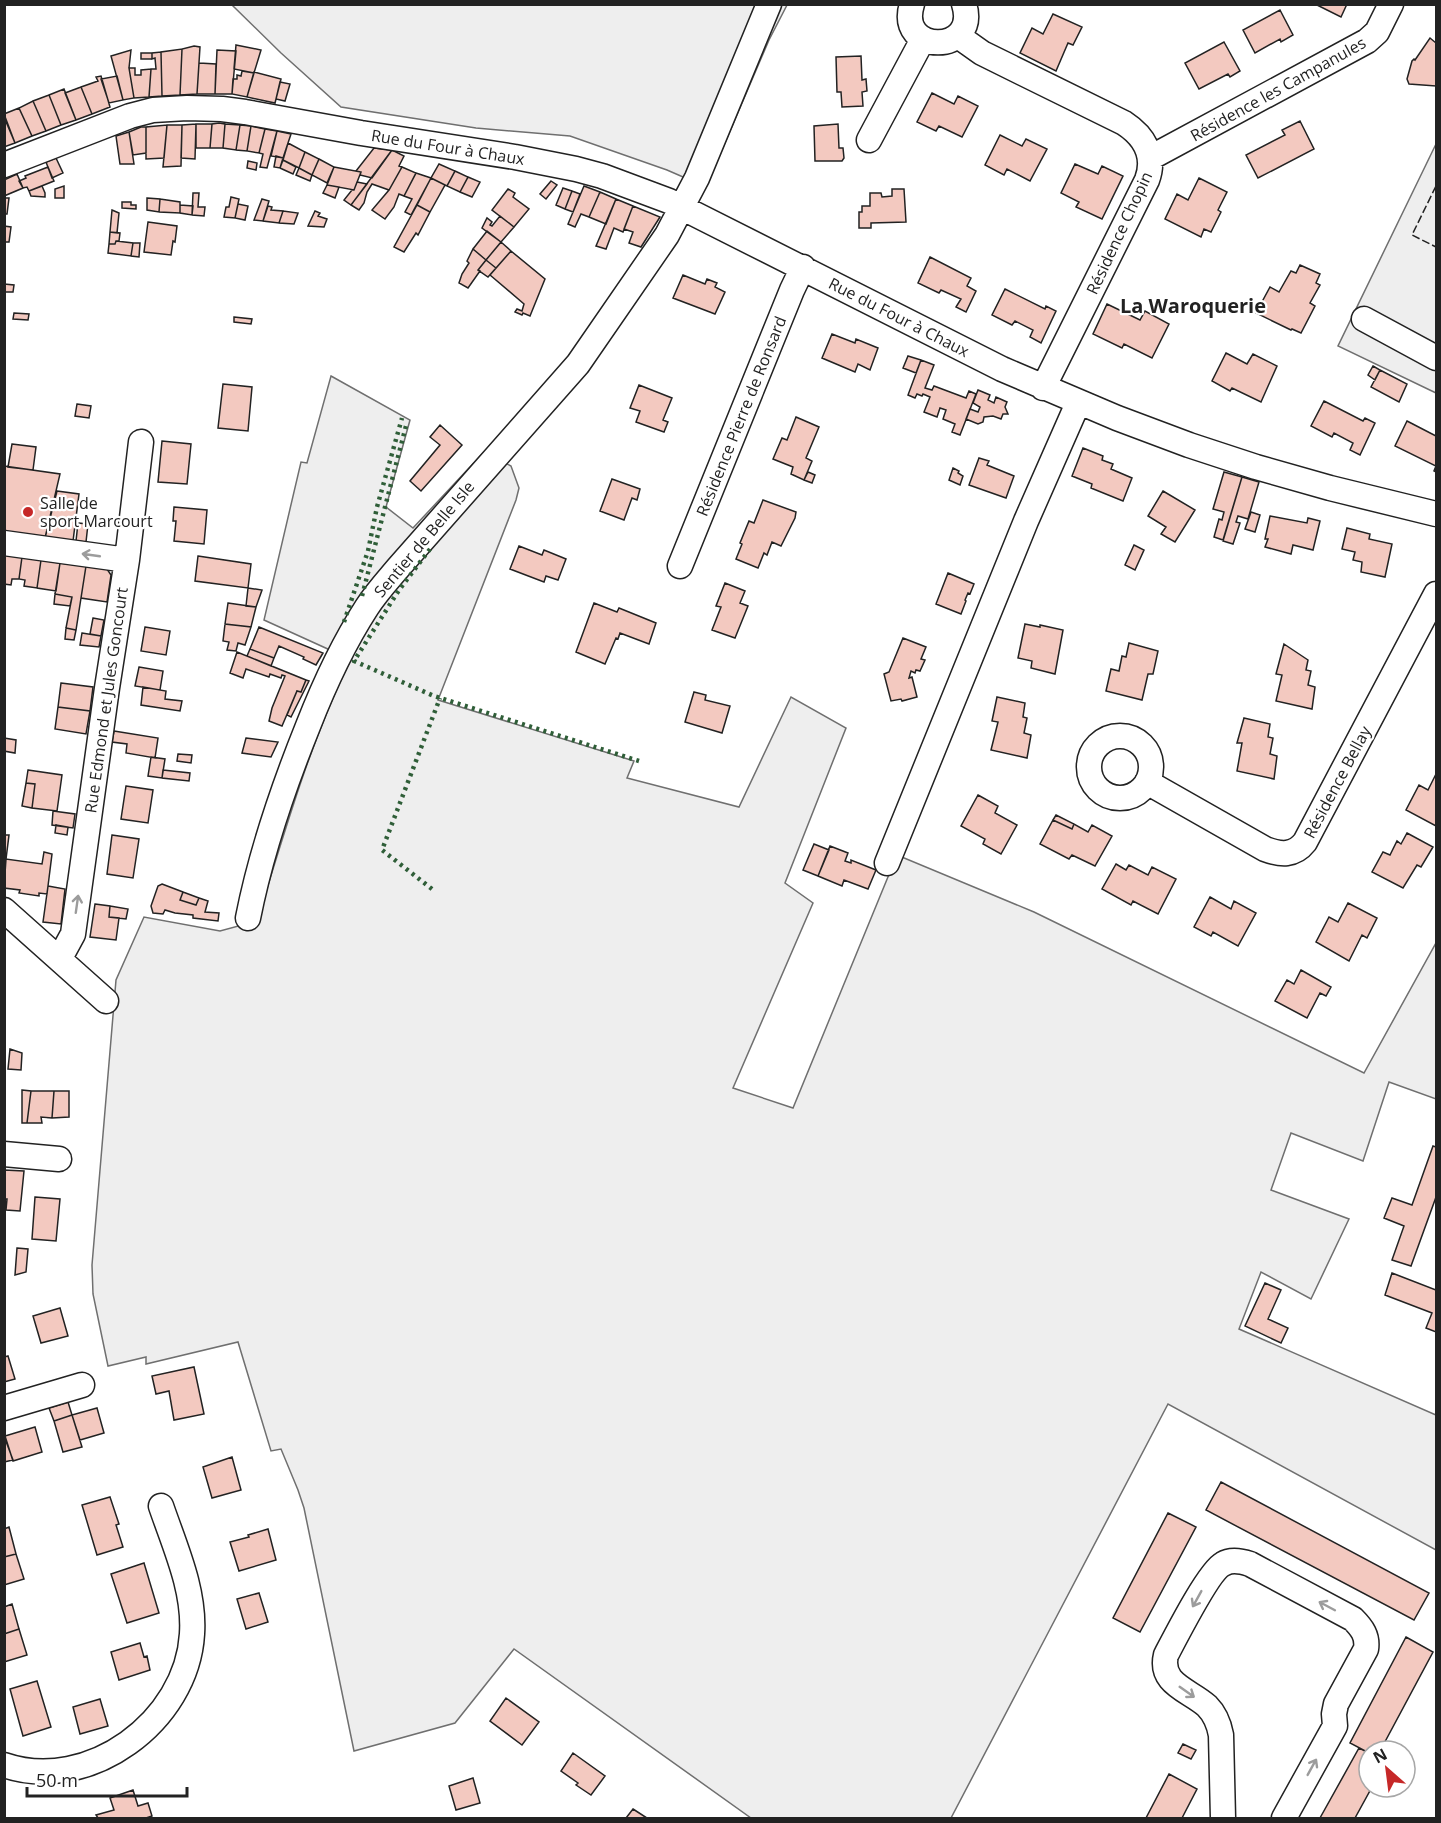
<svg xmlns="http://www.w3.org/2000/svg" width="1441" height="1823" viewBox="0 0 1441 1823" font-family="'Open Sans',sans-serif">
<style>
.green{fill:#eee;stroke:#6f6f6f;stroke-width:1.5}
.building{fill:#f3c9c0;stroke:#222;stroke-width:1.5}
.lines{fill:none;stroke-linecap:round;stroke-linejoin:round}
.minor-casing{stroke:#222;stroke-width:27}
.minor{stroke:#fff;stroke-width:24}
.hedge{stroke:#2f5e38;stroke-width:4.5;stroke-dasharray:3 4.5;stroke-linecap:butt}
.fence{stroke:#222;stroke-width:1.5;stroke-dasharray:8 3;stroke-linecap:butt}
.oneway{stroke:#9c9c9c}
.poi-dot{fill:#c62828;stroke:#fff;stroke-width:2}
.labels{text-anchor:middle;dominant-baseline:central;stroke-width:4.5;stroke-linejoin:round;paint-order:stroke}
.street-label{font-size:16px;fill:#222;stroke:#fff}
.poi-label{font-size:16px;fill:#222;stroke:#fff;text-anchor:start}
.quarter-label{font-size:20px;font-weight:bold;fill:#222;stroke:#fff}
</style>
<rect width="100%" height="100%" fill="#fff"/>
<path class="green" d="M232,5H787L769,40L706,187L667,170L570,136L476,128L341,107L281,53Z
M1436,144V393L1338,346Z
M331,376L410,420L386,507L413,528L484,452L511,466L519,488L516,500L438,700L634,761L627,778L739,807L791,697L846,728L785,883L813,903L733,1088L793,1108L897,855L1034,912L1364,1073L1436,943V1099L1389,1082L1363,1161L1291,1133L1271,1190L1349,1219L1311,1299L1261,1272L1239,1329L1436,1415V1550L1168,1404L951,1818H751L514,1649L455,1723L354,1751L304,1508L298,1490L281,1449L271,1451L238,1342L146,1364V1357L108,1366L93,1294L92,1265L116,980L144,917L220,931L257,921C284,834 309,745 349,663L330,650L264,620L301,462L307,463Z"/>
<path class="building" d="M1315,4H1347L1341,17Z
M1280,10L1293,35L1281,42L1280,39L1255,53L1243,30Z
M1053,14L1082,27L1073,45L1068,43L1056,71L1020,53L1032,28L1043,34Z
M1430,38L1436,43V86L1409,84L1407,79L1412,61L1414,59L1415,60Z
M1224,42L1240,71L1230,77L1228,74L1199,89L1185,63Z
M236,45L261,50L254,73L234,69Z
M194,46L200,47L197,94L180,95L182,49Z
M182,49L180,95L162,96L161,52Z
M131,50L129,68L134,98L123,100L111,56Z
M217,50L236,51L232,94H215Z
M161,52L162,96L149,97L151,69H156L155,58L152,59V53Z
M141,53H152V59H141Z
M861,56L862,80L866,79L867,91L862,92L863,106L842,107L841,92H837L836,57Z
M199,63L216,64L215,94H197Z
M129,68H135V75H141V70L151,69L149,97L134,98Z
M242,71L254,73L247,97L232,94L233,79H237V75L241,76Z
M254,72L281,79L275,103L247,97Z
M101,76L110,107L92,114L81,87L98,81L96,77Z
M117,76L123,100L109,103L101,79Z
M280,82L290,84L285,101L276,99Z
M81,87L92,114L76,120L65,93Z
M64,89L76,120L61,125L49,95Z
M932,93L954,104L958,96L978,106L962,137L939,126L936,131L917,122Z
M49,95L61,125L46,131L33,101Z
M33,101L46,131L32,136L19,108Z
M19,108L32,136L15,143L4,114Z
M4,117L15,143L4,147Z
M1300,121L1314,149L1258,178L1246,155L1285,135L1282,130Z
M219,123L225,124L223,148H210L212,124Z
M196,124H212L210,148H196Z
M196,124L195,159L181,158L182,125Z
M225,124L240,125L236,150L223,148Z
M838,124L839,148H843L844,158L842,161H815L814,126Z
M167,125L164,158L146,159V127Z
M167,125H182L181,166L163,167Z
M240,125L251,126L247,151L236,150Z
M251,126L265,129L259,153L247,151Z
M141,127H146V153L133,155L129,132Z
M265,129L277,131L267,168L260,167L263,154L259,153Z
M277,131L291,134L283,158L271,156Z
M129,132L134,164H120L116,136Z
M1000,135L1022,146L1026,139L1047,149L1030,181L1007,169L1004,175L985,165Z
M288,143L305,152L299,168L283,160Z
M374,148L392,150L372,178L360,175L361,172L356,171Z
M392,150L404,156L399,166L402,167L389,190L372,184L367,192L364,203L359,210L351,205Z
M305,152L319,159L312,175L299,168Z
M276,156L283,158L280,168L274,167Z
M56,158L63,173L52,178L46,162Z
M319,159L334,167L327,183L312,175Z
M283,160L296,167L293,174L280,168Z
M248,161L257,163L256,170L247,168Z
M439,164L455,171L447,186L431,178Z
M1075,164L1098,174L1102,166L1123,176L1102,219L1076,207L1079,202L1061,193Z
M48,167L54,181L29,191L27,187L23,188L19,181L26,178L25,176Z
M334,167L361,172L354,190L327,185Z
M402,167L416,173L404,196L399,194L394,207L385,219L372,210L389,190Z
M299,168L312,175L310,181L296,175Z
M455,171L468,177L460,192L447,186Z
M416,173L431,178L411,215L405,212L412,199L404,196Z
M17,174L23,188L4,196V180Z
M468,177L480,182L472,197L460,192Z
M431,178L445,185L430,212L417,205Z
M1199,178L1227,192L1218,210L1221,212L1211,232L1204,229L1201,237L1165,219L1177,194L1188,200Z
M551,181L557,185L546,199L540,194Z
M357,182L367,184L351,205L344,200L352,190H354Z
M327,185L339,187L335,198L323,193Z
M42,186L45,193V197L31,196L29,191Z
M64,186V198H55V189Z
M584,186L600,192L589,217L581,214L575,227L568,224Z
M563,188L572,191L565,209L556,205Z
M508,189L515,193L513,197L529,209L514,227L492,210Z
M892,189H904L906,222L871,223V228H859V212H862V206H870V193H881L882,197L892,196Z
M572,191L580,194L573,212L565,209Z
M600,192L616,199L606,224L589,217Z
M193,193H199L198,207H205L204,216L192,215Z
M231,197L239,199L235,218L224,217L226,207H229Z
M4,198H9L7,214H4Z
M147,198L160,199L159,212L147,210Z
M160,199L180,202V213L159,212Z
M262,199L269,201L263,221L254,220Z
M616,199L633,206L623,232L614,228L606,249L596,246Z
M122,202H131V205H136V209L122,208Z
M238,204L248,206L245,220L235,218Z
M180,205L193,206L192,215L180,213Z
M417,205L430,212L418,235L416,233L404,252L394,247Z
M268,206L272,207L271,210L283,211L279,223L263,221Z
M633,206L660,217L641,247L629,243L633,232L624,229Z
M112,210L119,213L117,233L110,232Z
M283,211L298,213L294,224L279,223Z
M315,211L320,213L318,216L327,219L324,227L308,226Z
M500,216L514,227L501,242L482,228L487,218L492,222L490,225L492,226Z
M148,222L177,226L175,242L173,241L171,255L144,252Z
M4,226L11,227L9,242H4Z
M487,231L501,242L486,260L473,249Z
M110,232L120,233L119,241H116L115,244H109Z
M116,241L133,243L131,256L108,253L109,244H115Z
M501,242L511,251L496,268L486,260Z
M133,243H140L139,257L131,256Z
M473,249L486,260L478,270L480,271L468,288L459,283L462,274L469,263L467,261Z
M511,251L545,279L530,316L523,313L522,315L515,312L517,309L522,311L524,304L490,275Z
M930,257L971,278L967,286L976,291L966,312L956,307L961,299L941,290L939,293L918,283Z
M486,260L496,268L488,277L478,270Z
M1300,265L1320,274L1316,283L1320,285L1310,303L1315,306L1301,333L1292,329L1291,330L1256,313L1270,287L1279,292L1291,271L1296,273Z
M683,275L705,284L707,279L717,283L715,287L725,292L715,314L673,298Z
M4,284L14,285L13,292H4Z
M1005,289L1045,309L1046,306L1056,311L1041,343L1030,337L1033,330L1015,321L1012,325L992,315Z
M1107,304L1140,320L1145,311L1169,324L1152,358L1124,344L1122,348L1093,334Z
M14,313L29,314L28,320L13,319Z
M234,317L252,319L251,324L234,322Z
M832,334L855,343L856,339L878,348L870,370L858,364L855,372L822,358Z
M1226,353L1247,364L1253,354L1277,366L1261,402L1232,388L1230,391L1212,381Z
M908,356L921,360L916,373L903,368Z
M921,360L934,365L925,388L932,390L934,386L966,398L969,391L976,394L960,435L952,432L955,424L943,419L946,410L940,408L937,417L924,412L930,397L923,394L922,396L917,394L915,398L908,395Z
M1373,366L1380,370L1375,380L1368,375Z
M1380,370L1407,384L1399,402L1371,387Z
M223,384L252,387L248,431L218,428Z
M639,385L672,398L663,420L668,422L664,432L636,422L640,411L630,408Z
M978,390L990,395L988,400L994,403L996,397L1007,402L1005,407L1008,414H1003L1001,419L993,416L984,417L983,422L978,424L966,419L970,409L978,412L980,407L973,403Z
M1324,401L1363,421L1365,418L1375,423L1360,455L1350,450L1353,443L1334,433L1332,437L1311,426Z
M77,404L91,406L89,418L75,416Z
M796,417L819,427L806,458L812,461L804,480L791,474L793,467L773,459L782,438L787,440Z
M1407,421L1436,436V472L1434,471L1436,466L1395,446Z
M440,425L462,445L421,491L410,481L440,445L430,437Z
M162,441L191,444L187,484L158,482Z
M12,444L36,447L33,470L8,467Z
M1083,448L1103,456L1102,460L1113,464L1111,469L1132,478L1123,501L1091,488L1092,484L1072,476Z
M979,458L989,461L987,465L1014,476L1006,498L969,485Z
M4,466L60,474L45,538L4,532Z
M953,468L959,471L958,473L963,476L960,485L949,480Z
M808,472L815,475L812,483L804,480Z
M1224,472L1242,477L1223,540L1214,537L1219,519L1222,520L1224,512L1213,509Z
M1242,477L1259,482L1248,519L1238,516L1236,522L1240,523L1233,544L1223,541Z
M612,479L640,489L637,500L632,498L624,520L600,511Z
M57,491L79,494L73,541L45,538Z
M1163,491L1195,510L1175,542L1161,534L1166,527L1148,516Z
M763,500L796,512L795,518L781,546L772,542L767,555L764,553L758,568L736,559L742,544L740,543L749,521L754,523Z
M174,507L207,510L204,544L174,541L176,521H173Z
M1251,512L1260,515L1255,532L1245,529Z
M1270,516L1307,523L1308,518L1320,521L1313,550L1293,545L1291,554L1265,547L1268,539H1265Z
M78,523L88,524L86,542L76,541Z
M1347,528L1370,534L1369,539L1392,544L1385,577L1361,572L1362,562L1353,560L1355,552L1342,549Z
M1134,545L1144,550L1135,570L1125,565Z
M519,546L542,555L544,550L566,559L558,580L546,576L544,582L510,569Z
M4,555L22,557L19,579H12L11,585L4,584Z
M198,556L251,564L248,588L195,581Z
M22,557L41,560L37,588L24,586L25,580L19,579Z
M41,560L60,563L56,591L37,588Z
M60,563L86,566L76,630L66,628L72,597L55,594Z
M86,566L107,569L111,575L107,602L81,598Z
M948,573L974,584L970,594L968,593L965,600L966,601L961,614L936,604Z
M725,583L745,591L740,603L748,606L735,638L712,630L721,607L716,606Z
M248,588L262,590L256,607L246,606Z
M55,594L72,597L70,606L54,604Z
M228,603L256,607L251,627L225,624Z
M594,603L617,612L619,608L656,623L649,644L620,633L618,639L616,638L605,664L576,652Z
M93,618L104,620L101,636L90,634Z
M225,624L251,627L245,645L238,643L236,651L227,650L229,642L223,641Z
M1025,624L1040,627V625L1063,630L1055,674L1031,668L1032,661L1018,658Z
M145,627L170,631L166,655L141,651Z
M259,627L323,653L316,665L303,659L304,657L279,646L274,658L250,649Z
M66,628L76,630L74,640L65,639Z
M82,633L101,636L99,647L80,645Z
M903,638L926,647L921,659L925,660L920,671L916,670L915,673L911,671L909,678L912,677L917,697L902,701L901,699L891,701L884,674L889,672Z
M1129,643L1158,651L1153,674H1148L1142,700L1106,691L1111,669L1119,671L1122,656L1126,657Z
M1284,644L1308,660L1306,670L1311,671L1308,685L1315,687L1312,709L1276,701L1282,675L1276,674Z
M250,649L274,658L271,666L247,656Z
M237,652L306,680L301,692L297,691L282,726L269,721L272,708L285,676L282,675L281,678L270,674L269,677L246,669L243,678L230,673Z
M139,667L163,671L160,690L135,686Z
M306,680L309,681L291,717L287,715L297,691L301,692Z
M61,683L93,687L90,711L58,707Z
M143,687L166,691L165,699L182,701L180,711L141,705Z
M694,692L706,695L705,700L730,706L722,733L685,722Z
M997,697L1025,703L1023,717L1027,718L1024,733L1031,735L1027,758L991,750L998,722L992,721Z
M58,707L90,711L86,734L55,729Z
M1244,718L1270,724L1268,737L1273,738L1270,754L1277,756L1274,779L1237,771L1242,743H1237Z
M114,731L158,738L155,758L126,753L127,744L112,742Z
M4,738L16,740L15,753L4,751Z
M246,738L278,742L271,757L242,753Z
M178,754L192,755L191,763L177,761Z
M151,757L165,759L162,778L148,776Z
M28,770L62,775L57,811L32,808L35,784L26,783Z
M163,770L190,773L189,781L162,778Z
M1436,774V826L1406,810L1419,785L1428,790Z
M26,783L35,784L32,808L22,806Z
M126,786L153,790L148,823L121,819Z
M978,795L998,806L995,813L1017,825L1001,854L983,844L985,839L961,826Z
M53,811L75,814L73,828L52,825Z
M1056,815L1074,824L1072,829L1053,820Z
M1053,820L1072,829L1074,824L1088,832L1092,825L1112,836L1095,866L1072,855L1069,859L1040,844Z
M56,825L68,827L67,835L55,833Z
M1407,833L1433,847L1421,867L1417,865L1403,888L1372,872L1383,852L1390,855L1397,841L1401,844Z
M4,835H9L6,859H4Z
M112,835L139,839L133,878L107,874Z
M814,844L829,850L818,876L803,870Z
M830,846L848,853L845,861L851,863V860L876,870L868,889L844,880L842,886L818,876Z
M44,852L52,854L47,894L39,893V896L19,893L20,890L4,888L6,859L42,864Z
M1116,864L1126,870L1129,865L1148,875L1152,867L1176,879L1158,914L1133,901L1131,905L1102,889Z
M162,884L183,892L180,900L196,905L199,898L208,901L205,912L219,913L218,921L193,918V915L175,913L165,910L163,914L153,913L151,906L158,886Z
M48,886L65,889L61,924L43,922Z
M183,892L199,898L196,905L180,900Z
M1210,897L1231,909L1234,901L1256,913L1238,946L1213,932L1211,936L1194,927Z
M1348,903L1377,918L1367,938L1362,935L1349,961L1316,942L1329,917L1338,922Z
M95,904L110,906L109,917L119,918L116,940L90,937Z
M110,906L128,909L126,919L109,917Z
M1301,970L1331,987L1326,996L1320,993L1307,1018L1275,1001L1287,980L1294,984Z
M10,1049L22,1053L21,1070L8,1069Z
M22,1090L31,1091L27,1123H22Z
M31,1091H54L52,1118L41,1117L42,1123H27Z
M54,1091H69V1117L52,1118Z
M1433,1146L1436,1147V1197L1411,1266L1392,1260L1404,1226L1384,1218L1392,1198L1412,1205Z
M4,1170L24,1171L20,1211L6,1210L7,1199H4Z
M35,1197L60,1199L56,1241L32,1239Z
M17,1248L28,1249L26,1272L15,1275Z
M1392,1273L1436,1290V1332L1426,1328L1432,1313L1385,1295Z
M1265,1283L1281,1290L1268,1319L1288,1328L1281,1343L1245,1326Z
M60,1308L68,1336L41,1343L33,1316Z
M8,1356L15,1379L4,1382V1357Z
M194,1367L204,1414L174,1420L169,1391L156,1394L152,1376Z
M68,1402L72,1415L54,1421L49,1408Z
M97,1408L104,1433L80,1440L72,1415Z
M72,1415L82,1447L63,1452L54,1421Z
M35,1427L42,1452L13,1461L5,1436Z
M4,1436L13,1460L4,1462Z
M232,1457L241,1490L212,1498L203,1467Z
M1221,1482L1429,1593L1414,1620L1206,1510Z
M110,1497L119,1524L116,1525L123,1547L97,1555L82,1505Z
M1168,1513L1196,1527L1140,1632L1113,1618Z
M9,1527L16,1554L4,1557V1529Z
M268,1529L276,1560L239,1571L230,1542L249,1537L248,1535Z
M16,1554L24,1579L4,1585V1557Z
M144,1563L159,1613L127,1623L111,1574Z
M259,1593L268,1622L246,1629L237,1599Z
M12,1604L19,1629L4,1634V1607Z
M19,1629L27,1655L4,1662V1634Z
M1406,1637L1433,1652L1380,1751H1369V1753L1350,1743Z
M140,1643L144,1657L147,1656L150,1670L119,1680L111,1652Z
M37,1681L51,1727L23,1736L10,1689Z
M506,1698L539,1722L522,1745L490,1721Z
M100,1699L108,1726L80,1734L73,1707Z
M1183,1744L1196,1750L1191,1759L1178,1753Z
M1359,1748L1369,1753V1787H1372L1355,1818H1320Z
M573,1753L605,1776L591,1795L576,1785L578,1783L561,1771Z
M1169,1774L1197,1789L1182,1818H1146Z
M473,1778L480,1803L456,1810L449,1786Z
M133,1790L138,1806L148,1803L152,1816L146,1818H98L96,1815L114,1810L110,1798Z
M633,1809L647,1818H626Z"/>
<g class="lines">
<g class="minor-casing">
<path id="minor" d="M912,4C896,55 980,55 964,4
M958,36L982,53L1124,123C1144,136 1156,156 1147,180L1043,388
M869,140L923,39
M1150,158L1367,41L1377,32L1391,4
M4,165L130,116L153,110L187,108L222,109L245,112L361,133L515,157L576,169L602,176L669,201L1002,369L1117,418L1189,445L1256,467L1330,488L1436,514
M1364,319L1436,358
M4,543L127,560L107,688L73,934L60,958
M127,560L141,442
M680,566L792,290L803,267
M1089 767a31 31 0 1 1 62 0a31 31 0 1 1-62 0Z
M1147,782L1265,849C1281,855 1294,856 1305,842L1436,594
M887,863L1026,521L1078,403
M4,910L106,1001
M248,918C261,852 283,788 308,726C324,685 343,644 367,607C376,593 387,581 398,568L578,364L667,235L697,178L769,4
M4,1154L59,1159
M4,1408L82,1385
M4,1765C89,1794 187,1721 192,1634C195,1590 175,1547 161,1506
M1223,1818L1221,1735C1219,1724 1215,1714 1207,1706C1189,1690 1159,1684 1166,1655C1175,1638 1209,1571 1223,1564C1231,1559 1241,1561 1250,1564L1353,1619C1362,1628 1368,1636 1366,1649L1336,1704L1334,1714L1335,1726L1284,1818"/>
</g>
<use href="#minor" class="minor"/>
<path class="hedge" d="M430,549L399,590L354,661L434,696L639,761
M362,596L407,422
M344,622L368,551L377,507L402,418
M432,889L382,850L440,698"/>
<path class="fence" d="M1436,186L1412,235L1436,247"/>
</g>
<defs><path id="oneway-shaft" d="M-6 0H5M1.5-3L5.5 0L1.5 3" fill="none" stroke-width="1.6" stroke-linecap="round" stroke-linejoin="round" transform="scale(1.5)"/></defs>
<g class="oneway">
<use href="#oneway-shaft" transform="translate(91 555) rotate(-172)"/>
<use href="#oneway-shaft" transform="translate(77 904) rotate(-82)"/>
<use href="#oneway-shaft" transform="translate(1197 1599) rotate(119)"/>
<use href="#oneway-shaft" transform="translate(1327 1606) rotate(-152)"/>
<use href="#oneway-shaft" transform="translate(1187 1692) rotate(35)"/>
<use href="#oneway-shaft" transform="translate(1312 1767) rotate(-61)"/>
</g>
<circle class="poi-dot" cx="28" cy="512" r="6"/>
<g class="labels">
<g class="street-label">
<text transform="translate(1278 89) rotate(-29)">Résidence les Campanules</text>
<text transform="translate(448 147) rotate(9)">Rue du Four à Chaux</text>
<text transform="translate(1119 233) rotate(-65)">Résidence Chopin</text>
<text transform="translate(899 317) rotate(27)">Rue du Four à Chaux</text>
<text transform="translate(741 416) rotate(-68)">Résidence Pierre de Ronsard</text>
<text transform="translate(424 539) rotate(-50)">Sentier de Belle Isle</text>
<text transform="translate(106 700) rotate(-82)">Rue Edmond et Jules Goncourt</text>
<text transform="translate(1337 782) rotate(-62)">Résidence Bellay</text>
</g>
<g class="poi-label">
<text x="40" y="503">Salle de<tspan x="40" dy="18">sport Marcourt</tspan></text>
</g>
<g class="quarter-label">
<text x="1193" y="305">La Waroquerie</text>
</g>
</g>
<rect width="1441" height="1823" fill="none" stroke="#222222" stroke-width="12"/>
<g transform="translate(1387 1769) rotate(332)"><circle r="28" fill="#ffffff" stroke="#a7a7a7" stroke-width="1.5"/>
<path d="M0-4.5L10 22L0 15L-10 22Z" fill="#c62828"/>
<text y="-9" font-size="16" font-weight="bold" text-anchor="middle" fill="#222222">N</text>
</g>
<path d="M27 1787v9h160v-9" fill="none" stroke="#222222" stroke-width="3"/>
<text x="36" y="1787" font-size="18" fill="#222222" stroke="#ffffff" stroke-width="4.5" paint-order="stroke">50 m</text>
</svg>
